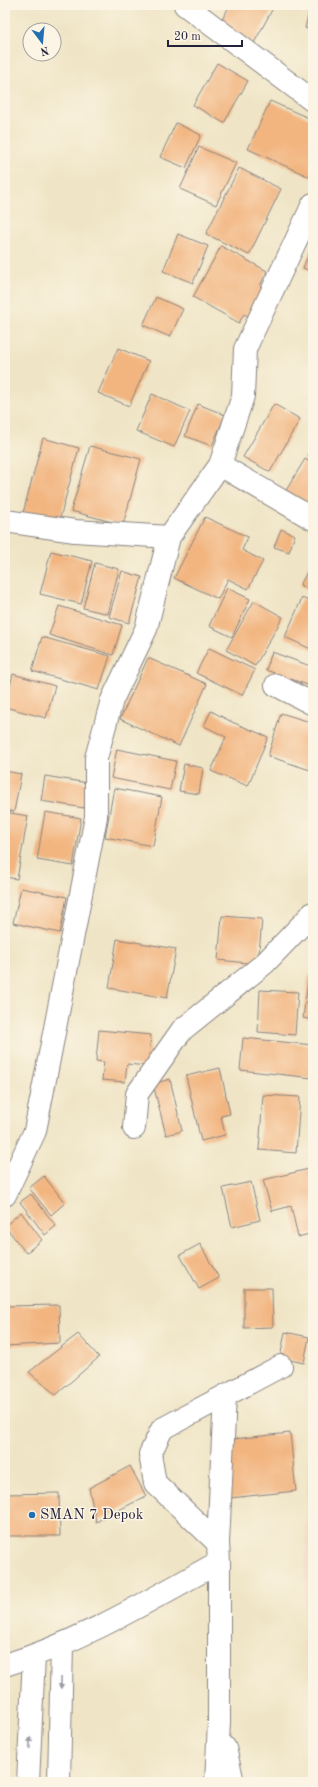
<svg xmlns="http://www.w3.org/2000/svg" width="318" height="1787" viewBox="0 0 318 1787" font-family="'Old Standard TT',serif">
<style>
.built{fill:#f3d4bf}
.building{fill:#f2b580}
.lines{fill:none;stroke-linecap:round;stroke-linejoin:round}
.minor-casing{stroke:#888380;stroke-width:24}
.minor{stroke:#fff;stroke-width:22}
.oneway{fill:#9c9ca7}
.poi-dot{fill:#1f6fb2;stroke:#fcf5e5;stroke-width:1.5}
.labels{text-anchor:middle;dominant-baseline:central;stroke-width:3;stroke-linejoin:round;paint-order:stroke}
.poi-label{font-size:15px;fill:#22223b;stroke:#fcf5e5;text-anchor:start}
</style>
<rect width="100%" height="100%" fill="#fcf5e5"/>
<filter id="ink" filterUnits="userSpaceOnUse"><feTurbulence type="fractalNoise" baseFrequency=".025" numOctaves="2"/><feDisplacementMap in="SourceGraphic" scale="8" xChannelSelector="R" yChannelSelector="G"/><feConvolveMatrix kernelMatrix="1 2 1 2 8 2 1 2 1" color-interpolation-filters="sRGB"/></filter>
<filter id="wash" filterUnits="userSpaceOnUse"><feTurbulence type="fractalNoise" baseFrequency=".012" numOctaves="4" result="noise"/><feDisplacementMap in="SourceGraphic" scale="16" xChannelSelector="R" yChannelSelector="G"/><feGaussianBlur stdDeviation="0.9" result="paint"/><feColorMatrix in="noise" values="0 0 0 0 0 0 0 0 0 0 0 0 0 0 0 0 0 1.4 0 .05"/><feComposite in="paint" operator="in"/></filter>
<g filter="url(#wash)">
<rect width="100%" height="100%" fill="#efe4c5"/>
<path class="built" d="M308,1462H313V1695L304,1645Z"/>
<g id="blocks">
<path class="building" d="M230,5H266L273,8L254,43L219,25Z
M311,5H313V31L305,28Z
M217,63L248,81L224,123L193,105Z
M270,101L313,120L312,178L248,149Z
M176,123L201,135L186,168L160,157Z
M199,147L236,163L216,205L180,189Z
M239,168L281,189L249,255L206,234Z
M178,234L208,246L193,283L163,271Z
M313,244V272L303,268Z
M221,246L267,271L260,286L269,291L253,319L244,314L239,323L193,297Z
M156,297L183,309L170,337L143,325Z
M118,348L149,361L129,406L98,393Z
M152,394L190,411L174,447L136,431Z
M198,404L225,415L212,446L185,436Z
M274,404L300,419L270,472L243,457Z
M43,438L79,448L59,522L23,513Z
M90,446L141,459L123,525L71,511Z
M313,447V459L308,455Z
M305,459L313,464V516L282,497Z
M205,517L248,537L242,550L263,561L248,589L228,579L218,599L174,578Z
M281,529L295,535L289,552L274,547Z
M51,551L92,561L81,604L40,594Z
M313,561V592L300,585Z
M95,563L119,569L108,614L83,608Z
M122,571L142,577L129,623L109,617Z
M227,588L250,599L232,637L209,626Z
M302,598L313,603V650L285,637Z
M254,601L283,617L255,666L226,650Z
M59,606L122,625L113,655L49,635Z
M42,637L110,656L99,690L32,671Z
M209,648L255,670L242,695L196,673Z
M272,652L313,667V687L266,670Z
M148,658L207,684L179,746L120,719Z
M13,674L55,686L46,718L5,707Z
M211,711L232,722L268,737L248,786L211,771L226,737L204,726Z
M281,713L313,723V771L268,756Z
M117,749L176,761L170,790L111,778Z
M184,764L203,768L199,794L179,791Z
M5,771L21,774L14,812L5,810Z
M45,776L88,783L84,808L41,801Z
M114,788L162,797L153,846L105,837Z
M5,812L28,816L17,879L5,877Z
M45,812L81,818L73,866L37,860Z
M21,888L67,897L60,933L13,923Z
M222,916L262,919L258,964L218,960Z
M117,939L176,949L167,998L109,988Z
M309,974H313V1020L303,1018Z
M260,990L298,992L295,1035L258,1032Z
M99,1030L151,1035L148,1066L127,1064L125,1082L102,1080L104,1062L96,1061Z
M243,1038L313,1045V1078L240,1070Z
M220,1068L230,1114L221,1116L225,1135L201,1141L186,1076Z
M170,1079L182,1131L166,1135L153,1084Z
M263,1095L300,1097L296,1153L259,1150Z
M313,1168V1233L298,1237L291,1206L272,1211L263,1180Z
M44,1176L65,1203L51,1215L29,1188Z
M251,1182L260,1220L232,1227L223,1188Z
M31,1194L56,1226L45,1235L20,1202Z
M21,1212L42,1240L26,1253L5,1226Z
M200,1244L219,1278L199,1289L180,1255Z
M244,1288H272L273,1327L244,1328Z
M59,1305L60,1343L5,1346V1306Z
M285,1332L309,1337L304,1363L280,1358Z
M78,1334L99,1357L56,1395L29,1372Z
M290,1433L296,1491L230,1498L224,1440Z
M130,1466L146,1496L96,1522L89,1488Z
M59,1493L60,1536H5V1494Z"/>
</g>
</g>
<g filter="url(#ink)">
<use href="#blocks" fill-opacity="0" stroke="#888380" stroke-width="1"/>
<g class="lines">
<g class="minor-casing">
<path id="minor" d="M185,5L313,101
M220,465L243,396L245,349L313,204
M5,521L75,531L169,537
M276,685L313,704
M134,1128L137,1094L182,1030L265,963L313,913
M5,1195L35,1131L96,817V758L112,700L146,629L169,537L220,465L313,519
M218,1543L155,1483L150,1454L162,1429L281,1366
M5,1665C81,1642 150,1600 219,1562
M225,1748L233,1782
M28,1782L34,1656
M59,1782L62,1644
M216,1782L219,1722V1562L218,1543L225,1396"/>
</g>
<use href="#minor" class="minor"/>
</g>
<defs><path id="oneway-solid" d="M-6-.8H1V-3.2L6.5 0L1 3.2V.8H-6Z"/></defs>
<g class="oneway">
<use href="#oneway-solid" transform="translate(61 1683) rotate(91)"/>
<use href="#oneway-solid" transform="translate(30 1743) rotate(-87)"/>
</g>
</g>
<circle class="poi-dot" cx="32" cy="1515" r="4"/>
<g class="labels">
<g class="poi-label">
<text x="40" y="1515">SMAN 7 Depok</text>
</g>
</g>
<rect width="318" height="1787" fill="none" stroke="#fcf5e5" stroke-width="20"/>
<g transform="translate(42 42) rotate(164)"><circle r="19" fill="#fcf5e5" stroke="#a5a1a1"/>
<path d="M0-3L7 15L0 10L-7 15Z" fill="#1f6fb2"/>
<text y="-6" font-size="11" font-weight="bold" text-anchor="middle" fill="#22223b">N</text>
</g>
<path d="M168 40v6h74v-6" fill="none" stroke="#22223b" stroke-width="2"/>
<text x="174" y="40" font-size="12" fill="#22223b" stroke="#fcf5e5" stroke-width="3" paint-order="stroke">20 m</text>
</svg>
